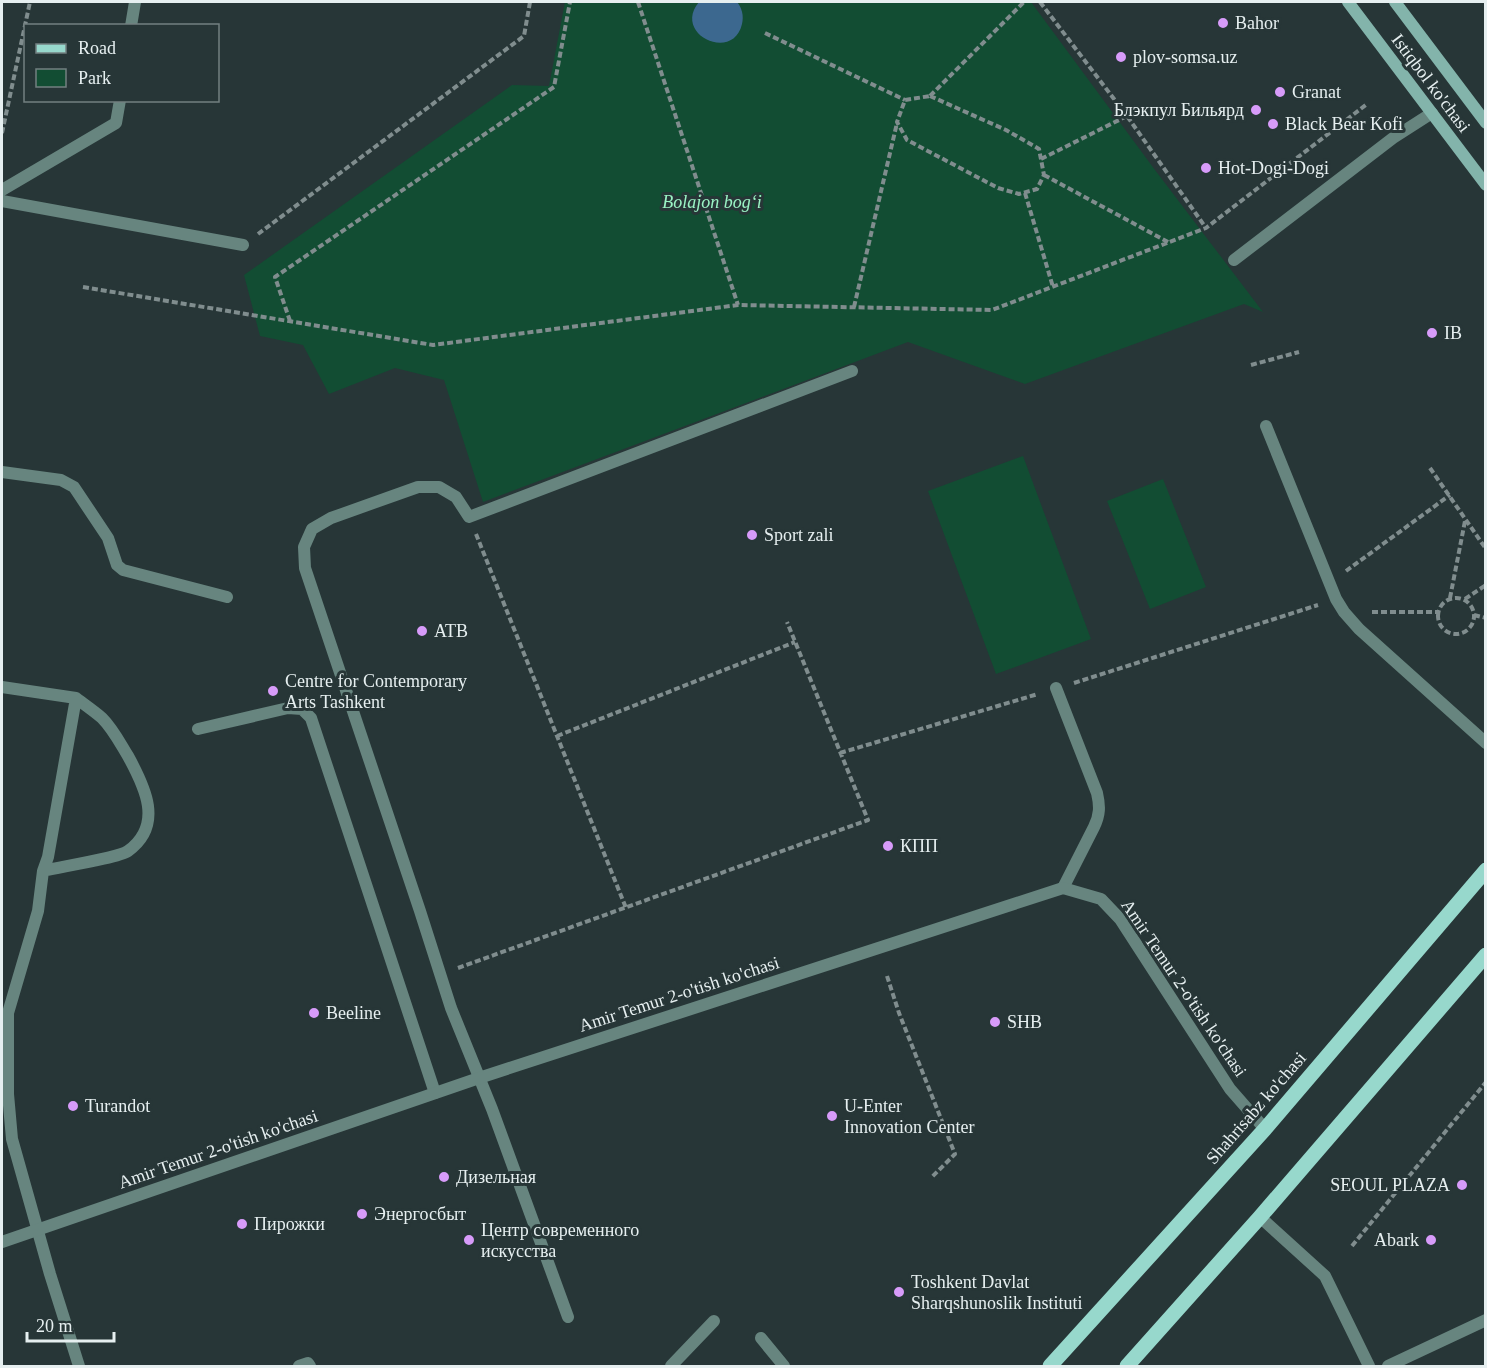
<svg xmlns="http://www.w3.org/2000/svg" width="1487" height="1368" viewBox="0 0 1487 1368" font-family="'Times New Roman',serif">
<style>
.green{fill:#124d33}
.water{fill:#3c688f}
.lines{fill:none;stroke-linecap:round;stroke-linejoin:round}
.path{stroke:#808d8e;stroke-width:4;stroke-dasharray:6 3;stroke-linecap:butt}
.lane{stroke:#67857f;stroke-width:12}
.street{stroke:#67857f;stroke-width:12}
.secondary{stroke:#83b4ab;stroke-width:12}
.primary{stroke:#97d8cc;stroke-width:15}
.poi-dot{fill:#d79bf9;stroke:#273637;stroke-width:2}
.labels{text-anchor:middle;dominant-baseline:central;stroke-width:6;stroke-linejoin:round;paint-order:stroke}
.poi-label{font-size:18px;fill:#e6eff0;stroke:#273637;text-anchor:start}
.street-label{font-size:18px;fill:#e6eff0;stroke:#273637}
.park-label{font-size:18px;font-style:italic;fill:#9af3c4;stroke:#273637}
</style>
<rect width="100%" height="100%" fill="#273637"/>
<path class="green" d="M565,2H1031L1155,170L1263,312L1244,304L1025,384L908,342L483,502L444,380L395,368L329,394L303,345L260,336L244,275L512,85L549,86Z
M1023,456L1091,639L996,674L928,491Z
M1163,479L1206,587L1150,609L1107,501Z"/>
<path class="water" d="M699,2H737C742,8 744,16 742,24C733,63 672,34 699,2Z"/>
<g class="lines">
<path class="path" d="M638,2L738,305
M1040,2L1127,116L1206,228
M765,33L905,100
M930,96L1006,130L1039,149L1044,175L1037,189L1019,194L998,188L907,140L897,122L905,100Z
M930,96L1024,2
M2,133L30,2
M1041,159L1127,116
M1044,175L1168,242
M1025,193L1053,287
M258,234L524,36L530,2
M83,287L433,345L738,305L992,310L1206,228L1367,104
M854,307L897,123
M290,321L275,277L554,87L570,2
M1251,365L1299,352
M1430,468L1486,549
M476,534L626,908
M1346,571L1450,495
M1438 616a18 18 0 1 1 36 0a18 18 0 1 1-36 0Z
M1450,598L1465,521
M1465,599L1486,585
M1372,612H1438
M1474,615L1486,618
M1074,683L1318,605
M557,736L795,642
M840,753L1038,694
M458,968L868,820L787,622
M887,976L899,1013L955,1154L931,1178
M1352,1246L1486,1082"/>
<path class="lane" d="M131,26L135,2
M2,190L116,123L120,100
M2,201L243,245
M1234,260L1393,138L1432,113
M1266,426L1336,599L1344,612L1359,629L1486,743
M2,472L61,480L74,487L108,538L117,565L123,570L227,597
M2,687L76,698L48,857L43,871L38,911L8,1013V1094L12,1139L50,1274L79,1366
M1056,688L1097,793C1100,806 1100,815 1094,827L1063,888
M198,729L288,708L302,709L311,718L435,1093
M43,871C59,867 118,858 128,851C164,825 145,787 128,756C120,743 113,729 102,718C94,711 85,705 76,698
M568,1317L492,1109L451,1008L420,911L305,568L304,547L312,529L331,518L418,487H439L456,497L469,517L852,371
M761,1338L784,1366
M299,1366L308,1363L310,1366
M671,1366L714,1321
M1388,1366L1486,1320"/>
<path class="street" d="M1260,1217L1325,1276L1369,1366
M2,1242L479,1078L1063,888L1101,899L1120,919L1230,1089L1265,1129"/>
<path class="secondary" d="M1348,2L1486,185
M1395,2L1486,123"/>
<path class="primary" d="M1050,1366L1265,1129L1486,870
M1127,1366L1260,1217L1486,955"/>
</g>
<g class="poi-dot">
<circle cx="1223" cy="23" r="6"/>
<circle cx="1121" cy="57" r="6"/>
<circle cx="1280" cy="92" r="6"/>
<circle cx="1256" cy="110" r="6"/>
<circle cx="1273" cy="124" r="6"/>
<circle cx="1206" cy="168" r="6"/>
<circle cx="1432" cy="333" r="6"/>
<circle cx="752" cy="535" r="6"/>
<circle cx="422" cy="631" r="6"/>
<circle cx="273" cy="691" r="6"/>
<circle cx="888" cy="846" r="6"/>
<circle cx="314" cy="1013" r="6"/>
<circle cx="995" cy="1022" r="6"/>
<circle cx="73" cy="1106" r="6"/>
<circle cx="832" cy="1116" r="6"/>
<circle cx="444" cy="1177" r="6"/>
<circle cx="1462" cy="1185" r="6"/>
<circle cx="362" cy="1214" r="6"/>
<circle cx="242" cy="1224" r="6"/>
<circle cx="469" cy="1240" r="6"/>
<circle cx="1431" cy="1240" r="6"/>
<circle cx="899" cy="1292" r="6"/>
</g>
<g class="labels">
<g class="poi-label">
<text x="1235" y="23">Bahor</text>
<text x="1133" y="57">plov-somsa.uz</text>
<text x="1292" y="92">Granat</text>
<text x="1244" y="110" text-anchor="end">Блэкпул Бильярд</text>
<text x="1285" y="124">Black Bear Kofi</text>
<text x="1218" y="168">Hot-Dogi-Dogi</text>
<text x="1444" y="333">IB</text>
<text x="764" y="535">Sport zali</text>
<text x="434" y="631">ATB</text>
<text x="285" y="681">Centre for Contemporary<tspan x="285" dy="21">Arts Tashkent</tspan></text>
<text x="900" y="846">КПП</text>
<text x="326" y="1013">Beeline</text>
<text x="1007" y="1022">SHB</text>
<text x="85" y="1106">Turandot</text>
<text x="844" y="1106">U-Enter<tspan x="844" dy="21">Innovation Center</tspan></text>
<text x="456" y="1177">Дизельная</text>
<text x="1450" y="1185" text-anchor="end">SEOUL PLAZA</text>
<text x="374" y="1214">Энергосбыт</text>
<text x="254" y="1224">Пирожки</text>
<text x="481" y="1230">Центр современного<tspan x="481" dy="21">искусства</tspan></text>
<text x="1419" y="1240" text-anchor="end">Abark</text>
<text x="911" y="1282">Toshkent Davlat<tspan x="911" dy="21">Sharqshunoslik Instituti</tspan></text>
</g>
<g class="street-label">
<text transform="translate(1431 83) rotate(53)">Istiqbol ko'chasi</text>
<text transform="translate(1184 988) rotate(56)">Amir Temur 2-o'tish ko'chasi</text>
<text transform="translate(679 994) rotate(-18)">Amir Temur 2-o'tish ko'chasi</text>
<text transform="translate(1256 1108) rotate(-49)">Shahrisabz ko'chasi</text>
<text transform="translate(218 1149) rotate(-19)">Amir Temur 2-o'tish ko'chasi</text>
</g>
<g class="park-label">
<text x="712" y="202">Bolajon bog‘i</text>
</g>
</g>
<rect width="1487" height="1368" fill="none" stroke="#e6eff0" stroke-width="6"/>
<rect x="24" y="24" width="195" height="78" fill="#273637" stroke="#738081" stroke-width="1.5"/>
<rect x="36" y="44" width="30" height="9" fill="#97d8cc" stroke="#738081" stroke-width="1.5"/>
<text x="78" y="54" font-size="18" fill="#e6eff0">Road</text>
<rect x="36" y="69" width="30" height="18" fill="#124d33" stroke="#738081" stroke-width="1.5"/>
<text x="78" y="84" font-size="18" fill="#e6eff0">Park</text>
<path d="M27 1332v9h87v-9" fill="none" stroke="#e6eff0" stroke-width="3"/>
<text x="36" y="1332" font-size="18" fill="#e6eff0" stroke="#273637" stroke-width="4.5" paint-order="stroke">20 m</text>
</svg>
